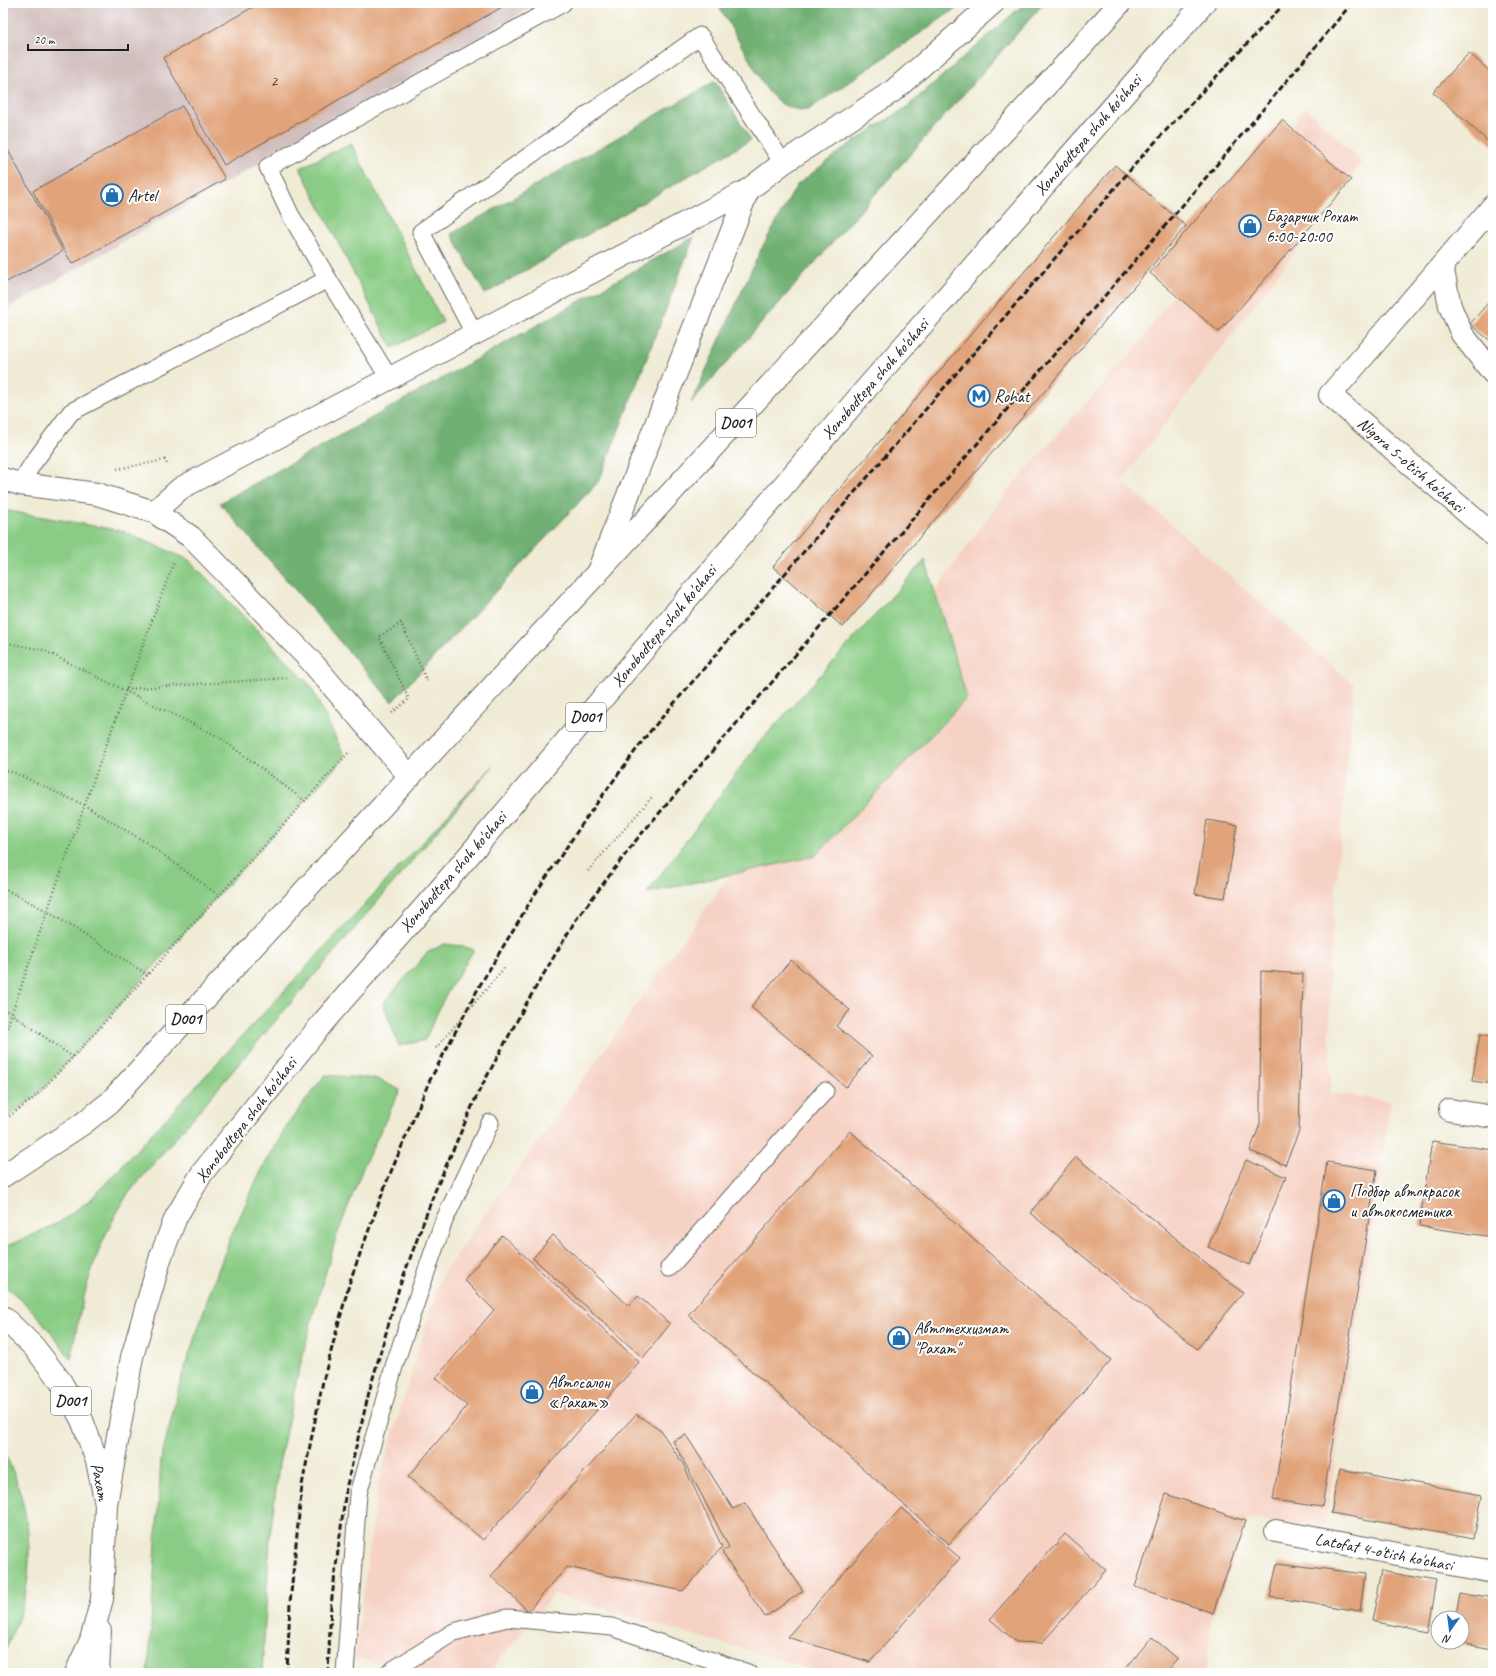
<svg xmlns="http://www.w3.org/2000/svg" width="1496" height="1676" viewBox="0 0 1496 1676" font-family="Caveat,sans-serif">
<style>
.built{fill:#f6d2c4}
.industrial{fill:#d1bfbe}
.green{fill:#8acc85;stroke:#537450}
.forest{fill:#6fb072;stroke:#466647}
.building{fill:#e1a379}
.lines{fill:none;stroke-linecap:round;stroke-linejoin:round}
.service-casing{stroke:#66645d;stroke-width:19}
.minor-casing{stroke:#66645d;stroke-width:24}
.trunk-casing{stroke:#66645d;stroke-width:24}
.path{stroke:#66645d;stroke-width:2.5;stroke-dasharray:1 3;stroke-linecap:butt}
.service{stroke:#fff;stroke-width:17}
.minor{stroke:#fff;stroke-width:22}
.trunk{stroke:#fff;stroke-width:22}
.rail{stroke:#1c1c1c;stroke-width:3;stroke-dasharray:6 3;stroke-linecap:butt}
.labels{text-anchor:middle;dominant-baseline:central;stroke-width:4;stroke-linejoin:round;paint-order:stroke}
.number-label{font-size:15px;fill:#4d3e33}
.shield{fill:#fff;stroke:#606060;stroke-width:1}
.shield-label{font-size:16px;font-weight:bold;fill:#1c1c1c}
.street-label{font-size:17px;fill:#1c1c1c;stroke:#fff}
.poi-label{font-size:17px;fill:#1c1c1c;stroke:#fff;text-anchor:start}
</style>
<rect width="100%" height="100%" fill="#fff"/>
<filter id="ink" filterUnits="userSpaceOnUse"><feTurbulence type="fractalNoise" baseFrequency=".025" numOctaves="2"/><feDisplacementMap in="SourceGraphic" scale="8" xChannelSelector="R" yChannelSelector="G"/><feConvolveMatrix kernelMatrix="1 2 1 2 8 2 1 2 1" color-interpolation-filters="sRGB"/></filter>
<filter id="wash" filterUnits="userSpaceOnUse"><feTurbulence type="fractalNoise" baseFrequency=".012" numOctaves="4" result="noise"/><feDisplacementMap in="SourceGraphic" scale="16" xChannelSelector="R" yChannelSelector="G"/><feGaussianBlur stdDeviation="0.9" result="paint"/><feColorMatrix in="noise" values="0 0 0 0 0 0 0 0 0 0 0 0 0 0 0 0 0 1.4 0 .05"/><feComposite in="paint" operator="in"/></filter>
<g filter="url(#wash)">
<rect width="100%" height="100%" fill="#f0ebd5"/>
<path class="built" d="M1305,107L1362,162L1122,481L1354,685L1329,969L1331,1093L1391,1101L1325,1529L1249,1519L1211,1620L1206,1673H824L554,1594L489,1673H426L354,1658L379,1480L441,1276L1006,492L1140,343Z"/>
<path class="industrial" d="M3,3H539L3,311Z"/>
<path class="green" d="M351,143L443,322L392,348L300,168Z
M3,510L123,531L189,560L310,685L345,757L218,895L73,1057L34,1098L3,1121Z
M925,560L967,698L815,856L647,893L758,744Z
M493,766L127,1195C119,1209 111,1223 104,1238C87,1277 78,1317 71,1359C51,1332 31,1305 3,1285V1248L60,1222L91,1199Z
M444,944L462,946L474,950L446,994L425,1040L399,1046L383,1003L427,953Z
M325,1075L377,1079L400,1090L364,1165L336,1238L314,1311L296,1383L279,1464L270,1538L262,1673H148L161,1460L181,1379L210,1292L231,1236L258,1177L287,1125Z
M3,1451C26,1491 35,1550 25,1595C21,1616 11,1636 3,1655Z"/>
<path class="forest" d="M717,3H961L960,6L808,110C788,111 776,102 765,87Z
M1025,3H1044L691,403L760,251L797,185L847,146L908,106Z
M715,81L751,140L485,294L451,234Z
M694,237L599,481L392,702L220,503Z"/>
<g id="blocks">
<path class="building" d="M260,3H509L224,165L163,58Z
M1469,53L1493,74V146L1433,92Z
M182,106L225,179L72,264L33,191Z
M1282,120L1351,180L1219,332L1150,273Z
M3,141L63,251L3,284Z
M1115,165L1186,226L843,627L773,567Z
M1493,297V343L1470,324Z
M1207,820L1237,825L1225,898L1195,894Z
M791,960L850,1010L836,1026L872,1056L846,1087L751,1007Z
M1261,971L1303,974L1299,1131L1285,1165L1250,1151L1260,1124Z
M1480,1034L1493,1036V1084L1472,1081Z
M850,1131L1111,1360L949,1544L688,1315Z
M1432,1141L1493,1150V1237L1419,1226Z
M1076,1157L1243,1293L1197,1349L1030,1213Z
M1246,1160L1286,1177L1249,1265L1208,1247Z
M1327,1162L1377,1170L1322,1507L1273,1500Z
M502,1235L639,1362L483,1540L408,1477L467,1406L436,1378L494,1310L464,1280Z
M553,1235L629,1306L638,1296L670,1324L643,1358L533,1258Z
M636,1414L661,1431L683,1464L722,1547L683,1591L567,1567L528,1611L491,1576Z
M686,1435L733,1509L745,1503L803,1591L765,1617L722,1552L729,1547L673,1441Z
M1339,1469L1482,1495L1474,1539L1331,1513Z
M1166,1494L1245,1521L1213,1613L1135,1587Z
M901,1508L960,1558L870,1662L787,1637Z
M1065,1534L1106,1570L1042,1643L1016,1642L990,1619Z
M1277,1563L1365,1574L1360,1611L1270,1597Z
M1381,1571L1437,1581L1428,1632L1371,1621Z
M1460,1592L1493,1598V1649L1459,1643L1462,1642V1618H1455Z
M1152,1637L1178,1659L1165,1673H1122Z"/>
</g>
</g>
<g filter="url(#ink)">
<use href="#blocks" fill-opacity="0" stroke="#66645d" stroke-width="1"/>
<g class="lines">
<g class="service-casing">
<path id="service" d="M474,333L421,232L700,36L783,163
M389,378L328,279L290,214L268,167L563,3
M20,484L33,463L71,412L328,279
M669,1268L825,1091
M345,1673L358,1494L395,1363L443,1223L490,1123
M388,1673L454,1632L507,1618L612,1627L748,1673"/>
</g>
<g class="minor-casing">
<path id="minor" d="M1493,206L1330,395L1493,535
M1442,265L1450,306L1462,334L1493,373
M3,479L20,484L97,494L154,512L181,488L748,190L783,163L893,91L993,3
M154,512L191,537L310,660L410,777
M597,574L748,190
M1450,1110L1493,1117
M1276,1531L1493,1572"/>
</g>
<g class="trunk-casing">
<path id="trunk" d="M3,1176L81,1125L109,1103L1064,66L1120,3
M3,1317L34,1347L61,1382L82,1420L97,1461L106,1504L102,1599L91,1640L76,1673
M106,1504L132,1357L161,1256L176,1217L202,1173L325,1020L435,895L865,390L1204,3
M98,1673L100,1631"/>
</g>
<path class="path" d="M117,469L165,460L167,464
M3,642L43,650L219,737L305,801
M126,689L287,678
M392,713L409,699L379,637L401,623L427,681
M3,770L15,773L84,805L147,843L218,895
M588,871L653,796
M3,888L47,911L148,975
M3,1009L12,1014L73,1057
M3,1039C58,879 114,720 174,562
M436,1048L505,967
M3,1121L34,1098L73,1057L350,751"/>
<use href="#service" class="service"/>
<use href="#minor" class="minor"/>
<use href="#trunk" class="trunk"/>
<path class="rail" d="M287,1673L290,1603L302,1485L323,1381L350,1281L387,1181L429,1082L480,985L533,897L589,814L647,735L1144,154L1285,3
M328,1673L331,1605L346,1489L369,1392L399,1288L435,1191L478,1093L526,1004L575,921L637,839L1188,199L1352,3"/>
</g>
</g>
<defs>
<g id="shop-ring" transform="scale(1.15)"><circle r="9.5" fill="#fff" stroke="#1f6fb2" stroke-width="1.5"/><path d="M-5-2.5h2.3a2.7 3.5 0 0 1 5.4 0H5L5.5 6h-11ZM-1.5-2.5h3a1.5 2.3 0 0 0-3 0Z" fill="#1f6fb2"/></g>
<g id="metro-ring" transform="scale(1.15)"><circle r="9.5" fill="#fff" stroke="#1f6fb2" stroke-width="1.5"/><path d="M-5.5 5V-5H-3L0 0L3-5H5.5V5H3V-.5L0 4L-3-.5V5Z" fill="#1f6fb2"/></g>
</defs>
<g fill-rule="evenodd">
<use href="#shop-ring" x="112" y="195"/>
<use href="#shop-ring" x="1250" y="226"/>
<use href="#metro-ring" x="979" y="396"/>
<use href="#shop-ring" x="1334" y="1201"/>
<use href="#shop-ring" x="899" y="1338"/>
<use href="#shop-ring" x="532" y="1392"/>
</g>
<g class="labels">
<g class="number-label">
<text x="274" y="81">2</text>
</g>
<g class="shield">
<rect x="716" y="409" width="40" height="28" rx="3"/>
<rect x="566" y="703" width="40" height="28" rx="3"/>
<rect x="166" y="1005" width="40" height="28" rx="3"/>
<rect x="51" y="1387" width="40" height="28" rx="3"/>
</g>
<g class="shield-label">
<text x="736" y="423">D001</text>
<text x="586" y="717">D001</text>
<text x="186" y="1019">D001</text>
<text x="71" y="1401">D001</text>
</g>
<g class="street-label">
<text transform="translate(1088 135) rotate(-49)">Xonobodtepa shoh ko'chasi</text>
<text transform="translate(875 379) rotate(-49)">Xonobodtepa shoh ko'chasi</text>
<text transform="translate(1411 465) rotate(41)">Nigora 5-o'tish ko'chasi</text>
<text transform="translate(664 626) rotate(-50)">Xonobodtepa shoh ko'chasi</text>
<text transform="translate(453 872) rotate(-49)">Xonobodtepa shoh ko'chasi</text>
<text transform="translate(246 1120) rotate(-52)">Xonobodtepa shoh ko'chasi</text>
<text transform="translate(100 1482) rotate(79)">Рахат</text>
<text transform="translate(1384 1552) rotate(11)">Latofat 4-o'tish ko'chasi</text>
</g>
<g class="poi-label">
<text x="128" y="195">Artel</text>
<text x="1266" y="216">Базарчик Рохат<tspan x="1266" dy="20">6:00-20:00</tspan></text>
<text x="994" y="396">Rohat</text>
<text x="1350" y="1191">Подбор автокрасок<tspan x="1350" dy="20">и автокосметика</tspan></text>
<text x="914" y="1328">Автотеххизмат<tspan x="914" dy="20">"Рахат"</tspan></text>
<text x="548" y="1382">Автосалон<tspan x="548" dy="20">«Рахат»</tspan></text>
</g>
</g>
<rect width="1496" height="1676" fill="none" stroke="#fff" stroke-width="16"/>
<g transform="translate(1450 1630) rotate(194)"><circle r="19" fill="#ffffff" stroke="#a4a4a4"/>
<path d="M0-3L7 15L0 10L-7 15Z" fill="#1f6fb2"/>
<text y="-6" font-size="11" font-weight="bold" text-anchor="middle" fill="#1c1c1c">N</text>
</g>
<path d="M28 44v6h100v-6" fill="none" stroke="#1c1c1c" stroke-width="2"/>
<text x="34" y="44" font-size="12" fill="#1c1c1c" stroke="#ffffff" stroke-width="3" paint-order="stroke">20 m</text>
</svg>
